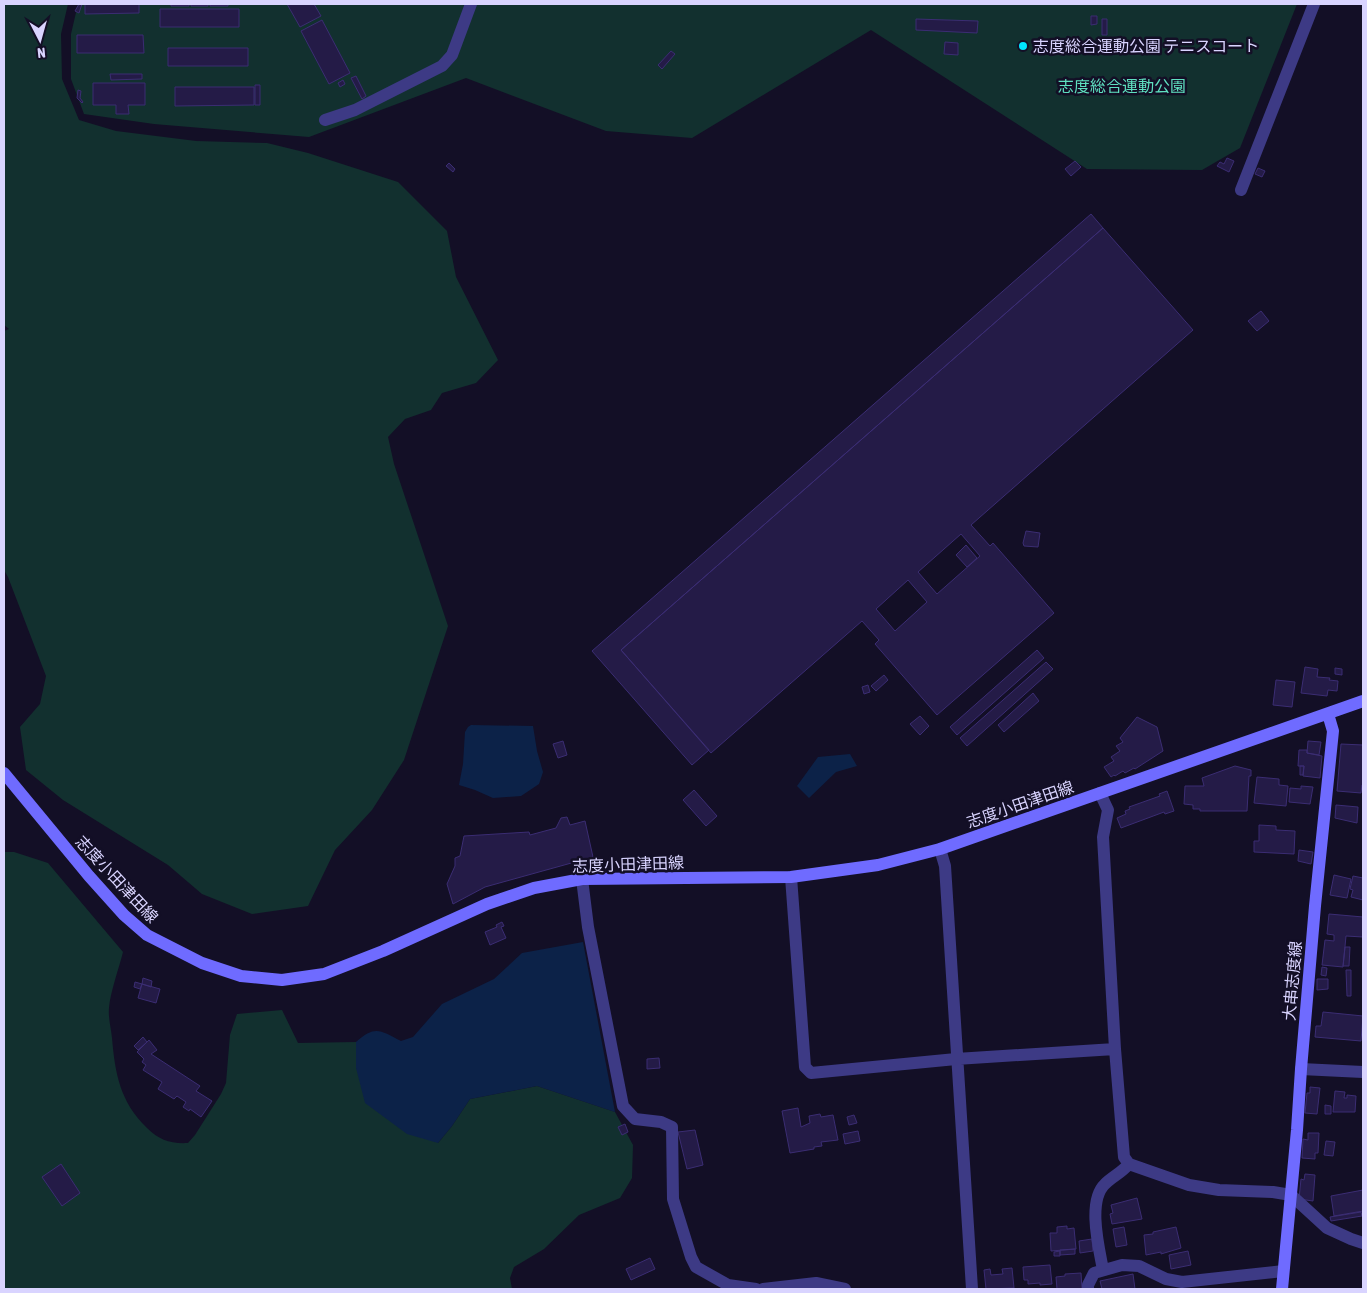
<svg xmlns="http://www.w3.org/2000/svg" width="1367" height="1293" viewBox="0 0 1367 1293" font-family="'Asap Condensed','Noto Sans JP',sans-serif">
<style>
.green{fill:#12302f}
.water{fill:#0c2248}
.building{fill:#241b47;stroke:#3b2d73;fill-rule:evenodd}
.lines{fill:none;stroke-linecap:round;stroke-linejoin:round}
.street{stroke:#3d3a85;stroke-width:12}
.secondary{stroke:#6f6bff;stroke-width:12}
.poi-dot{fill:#00e5ff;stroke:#130f26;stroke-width:2}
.labels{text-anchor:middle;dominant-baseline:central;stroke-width:5;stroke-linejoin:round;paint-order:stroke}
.poi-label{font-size:16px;fill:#d9d4ff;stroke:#130f26;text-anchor:start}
.park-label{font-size:16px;fill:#5fe0c0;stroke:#130f26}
.street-label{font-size:16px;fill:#d9d4ff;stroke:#130f26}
</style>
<rect width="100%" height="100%" fill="#130f26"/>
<path class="green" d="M4,4H68L61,34L62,79L79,120L116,131L196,141L267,143L308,153L398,182L447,231L456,277L498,360L476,383L442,393L431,410L405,419L388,437L394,464L448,626L404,760L372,810L335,850L308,906L252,914L202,894L168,865L63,800L26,770L20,727L40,704L46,676L8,577L4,570V331L9,329L4,325Z
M78,4H1297L1240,148L1202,170L1087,169L871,30L692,138L606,131L466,78L309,137L154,124L84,114L71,79V34Z
M4,852H14L48,863L123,952C119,968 110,993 109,1008C108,1017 111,1028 112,1038C115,1073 120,1102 147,1128C159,1140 171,1144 188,1143L195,1135L221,1094L226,1083L230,1035L237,1014L282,1010L298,1043L356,1042V1068L438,1143L452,1126L470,1099L537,1086L615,1112L633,1145L632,1178L620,1198L579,1215L544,1249L514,1267L510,1278L512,1289H4Z"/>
<path class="water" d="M471,725L533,726L537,751L543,772L539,784L521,796L493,798L475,790L459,785L463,764L465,732L468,727Z
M850,754L857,766L836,772L809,798L797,786L818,757Z
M583,942L615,1112L537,1086L470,1099L452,1126L438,1143L407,1134L365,1103L356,1068V1042C375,1025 380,1030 401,1041L413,1037L442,1004L494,979L522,953Z"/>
<path class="building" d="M79,4H82L79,13L75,11Z
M85,4H139V13L85,14Z
M171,4H189V6H171Z
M191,4H208V6H191Z
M210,4H228V6H210Z
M287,4H314L321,16L300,27Z
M160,9H239V27H160Z
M1091,16H1097V24L1091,25Z
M916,19L978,21L977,33L916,30Z
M1102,19H1107V35H1102Z
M322,20L350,73L329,84L301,31Z
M77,35H143L144,53H77Z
M945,42L958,43V55L944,54Z
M168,48H248V66H168Z
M671,51L675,54L662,69L658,65Z
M110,74H142V79L111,80Z
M356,76L366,96L362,99L351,78Z
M343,80L345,84L340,87L338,83Z
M93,83H145V105H128L129,114H116V105H93Z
M255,85H260V105H255Z
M175,87H254V105L175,106Z
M78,90L81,91L80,98L83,102L82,103L77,98Z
M1227,158L1234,161L1229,172L1217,166L1220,162L1224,164Z
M1075,161L1081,167L1071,176L1065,169Z
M449,163L455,169L453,172L446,166Z
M1258,168L1265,171L1262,177L1255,174Z
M1091,214L1103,228L621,650L709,750L692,765L592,651Z
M1103,228L1193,330L971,525L990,546L993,543L1054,613L937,715L875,644L879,640L862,621L711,753L621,650ZM961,534L980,556L937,594L918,572ZM908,580L927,602L895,631L876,609Z
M1261,311L1269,321L1257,331L1248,321Z
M1026,531L1040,533L1038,547L1024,546L1023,543Z
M966,545L977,558L967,567L956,555Z
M1037,650L1044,658L957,735L950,727Z
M1046,662L1053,669L967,746L960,738Z
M1305,667L1318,669L1317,677L1330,678L1329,680L1338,681L1337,691L1328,690L1327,696L1301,693Z
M1335,668L1342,669V675L1335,674Z
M884,675L888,680L876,691L871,686Z
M1276,680L1295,682L1292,707L1273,705Z
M868,685L870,692L864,694L862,687Z
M1033,693L1039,701L1004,732L998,725Z
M920,716L929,726L920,735L910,724Z
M1137,717L1157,727L1163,751L1135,769L1134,768L1125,773L1123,771L1115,776L1114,775L1111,777L1104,767L1114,761L1111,757L1120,751L1116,746L1123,742L1120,738Z
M563,741L567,755L558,758L553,744Z
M1308,741L1321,742L1319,755L1307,753Z
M1341,744L1363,745V785H1362L1361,793L1337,791Z
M1299,750H1307V753L1322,756L1320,778L1303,776L1304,766H1298Z
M1235,766L1251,770V776H1249L1247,811H1200V809H1193V805L1184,804L1185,786H1204L1202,778Z
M1300,766H1304L1303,775H1300Z
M1257,777L1279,779V785L1288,786L1286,806L1254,803Z
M1301,786L1313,787L1310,804L1289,802L1290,788L1301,789Z
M694,790L717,816L706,826L683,800Z
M1167,791L1174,811L1165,814L1164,812L1121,828L1117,818L1126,814L1125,811L1130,809L1129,807L1160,796L1159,794Z
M1336,805L1358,807L1357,823L1335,818Z
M567,817L570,825L585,821L593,857L485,887L453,904L447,884L455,866V858L460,856L464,836L529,832L530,835L556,828L561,818Z
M1259,825L1276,826V830L1295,831L1294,854L1254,852V841H1259Z
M1299,850L1313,852L1311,864L1298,861Z
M1334,875L1351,879L1347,898L1330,895Z
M1353,876L1363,878V900L1351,897L1353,890L1350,889Z
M1329,914L1363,917V937L1346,936L1343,967L1322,965L1325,940L1334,941V935L1327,934Z
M502,922L504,926L501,927L506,938L490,945L485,932L497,927L496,925Z
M1345,947H1350L1349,966H1343Z
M1322,967L1327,968L1326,976L1321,975Z
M1346,970H1351V996H1347Z
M143,978L152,981L151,987L142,984Z
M1317,979H1328V989L1317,990Z
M135,982L142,984L140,989L134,987Z
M142,984L160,989L156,1003L138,998Z
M1323,1012L1363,1016L1361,1041L1315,1037L1316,1026H1321Z
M143,1037L147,1042L138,1050L134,1046Z
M149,1040L157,1050L151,1054L200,1086L196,1091L212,1101L201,1117L190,1109L189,1111L183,1107L186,1102L177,1096L174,1099L158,1089L162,1082L143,1070L146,1065L142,1062L144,1059L137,1052Z
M659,1058L660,1068L647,1069V1059Z
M1310,1087L1320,1088L1317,1114L1305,1113L1307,1093H1310Z
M1335,1091L1345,1092L1344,1098H1347V1095L1356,1096L1355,1112H1333Z
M1325,1105L1331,1106V1114H1325Z
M798,1108L801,1127L810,1123L809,1116L820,1114L821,1117L833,1115L838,1140L821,1142L822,1146L814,1147V1149L790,1153L782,1111Z
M854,1115L857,1123L849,1125L847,1117Z
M625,1124L628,1132L622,1135L618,1127Z
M695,1130L703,1165L687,1169L678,1132Z
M858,1131L860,1141L845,1144L843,1134Z
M1308,1133H1319L1318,1153H1315V1159L1302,1158L1303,1139L1308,1140Z
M1326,1141L1335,1142L1333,1156L1324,1155Z
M61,1164L80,1193L62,1206L42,1177Z
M1305,1174L1315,1175L1313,1201L1299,1199L1301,1179L1304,1180Z
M1363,1190V1211L1334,1216L1331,1196Z
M1137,1198L1142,1219L1112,1224L1110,1214L1113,1213L1111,1205Z
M1361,1212L1362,1216L1331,1221L1330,1217Z
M1067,1226V1229L1074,1228L1076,1249L1051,1251L1050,1233H1057V1227Z
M1124,1227L1127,1245L1116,1247L1113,1229Z
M1176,1227L1181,1248L1161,1254V1252L1146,1255L1144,1235L1153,1234V1232Z
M1092,1239L1093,1251L1080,1253L1079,1241Z
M1075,1249V1254L1060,1255V1250Z
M1060,1251V1256H1054V1252Z
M1188,1251L1191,1265L1171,1269L1169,1255Z
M650,1258L655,1269L631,1280L626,1269Z
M1050,1265L1052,1284L1040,1285V1283L1028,1284V1280H1024L1023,1267Z
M1012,1268L1014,1288L986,1289L984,1270L990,1269L991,1275L1003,1274L1002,1269Z
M1081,1273L1082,1289H1057L1056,1277L1065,1276V1274Z
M1133,1274L1135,1289H1102L1100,1281Z"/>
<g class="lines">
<path class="street" d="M325,120L355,110L442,66L452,55L471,4
M1241,190L1314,4
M1100,793L1108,810L1103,837L1115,1049L1124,1157L1129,1164
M940,849L945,866L972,1289
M791,877L805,1067L811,1073L956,1059L1115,1049
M582,879L588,927L623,1106L635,1119L661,1122L672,1127L673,1199L691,1257L696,1267L728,1285L756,1289
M1301,1069L1363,1072
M1103,1270C1099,1248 1087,1201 1105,1184C1113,1176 1120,1174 1129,1164L1189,1185L1219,1190L1273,1192L1291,1195L1327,1228L1351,1239L1363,1243
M763,1289L816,1283L845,1289
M1088,1289V1285L1094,1273L1122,1265L1139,1266L1166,1279L1182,1282L1283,1271"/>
<path class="secondary" d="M4,773L89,876L124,915L147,935L202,963L241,976L282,980L324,974L383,951L487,904L534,888L582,879L791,877L878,865L940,849L1363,701
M1282,1289L1297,1130L1301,1069L1315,906L1333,731L1328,714"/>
</g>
<circle class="poi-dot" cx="1023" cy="46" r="5"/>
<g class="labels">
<g class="poi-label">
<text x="1033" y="46">志度総合運動公園 テニスコート</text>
</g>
<g class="park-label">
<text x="1122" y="86">志度総合運動公園</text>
</g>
<g class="street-label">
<text transform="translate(1020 804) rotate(-19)">志度小田津田線</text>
<text transform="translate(628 864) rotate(-2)">志度小田津田線</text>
<text transform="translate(117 879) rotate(47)">志度小田津田線</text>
<text transform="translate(1292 981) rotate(-85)">大串志度線</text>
</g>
</g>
<rect width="1367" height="1293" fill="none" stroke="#d9d4ff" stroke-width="10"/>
<g transform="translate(40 40) rotate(174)" stroke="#130f26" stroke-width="4" paint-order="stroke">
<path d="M0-4L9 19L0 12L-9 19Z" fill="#d9d4ff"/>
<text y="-8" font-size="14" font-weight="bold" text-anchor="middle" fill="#d9d4ff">N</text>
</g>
</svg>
